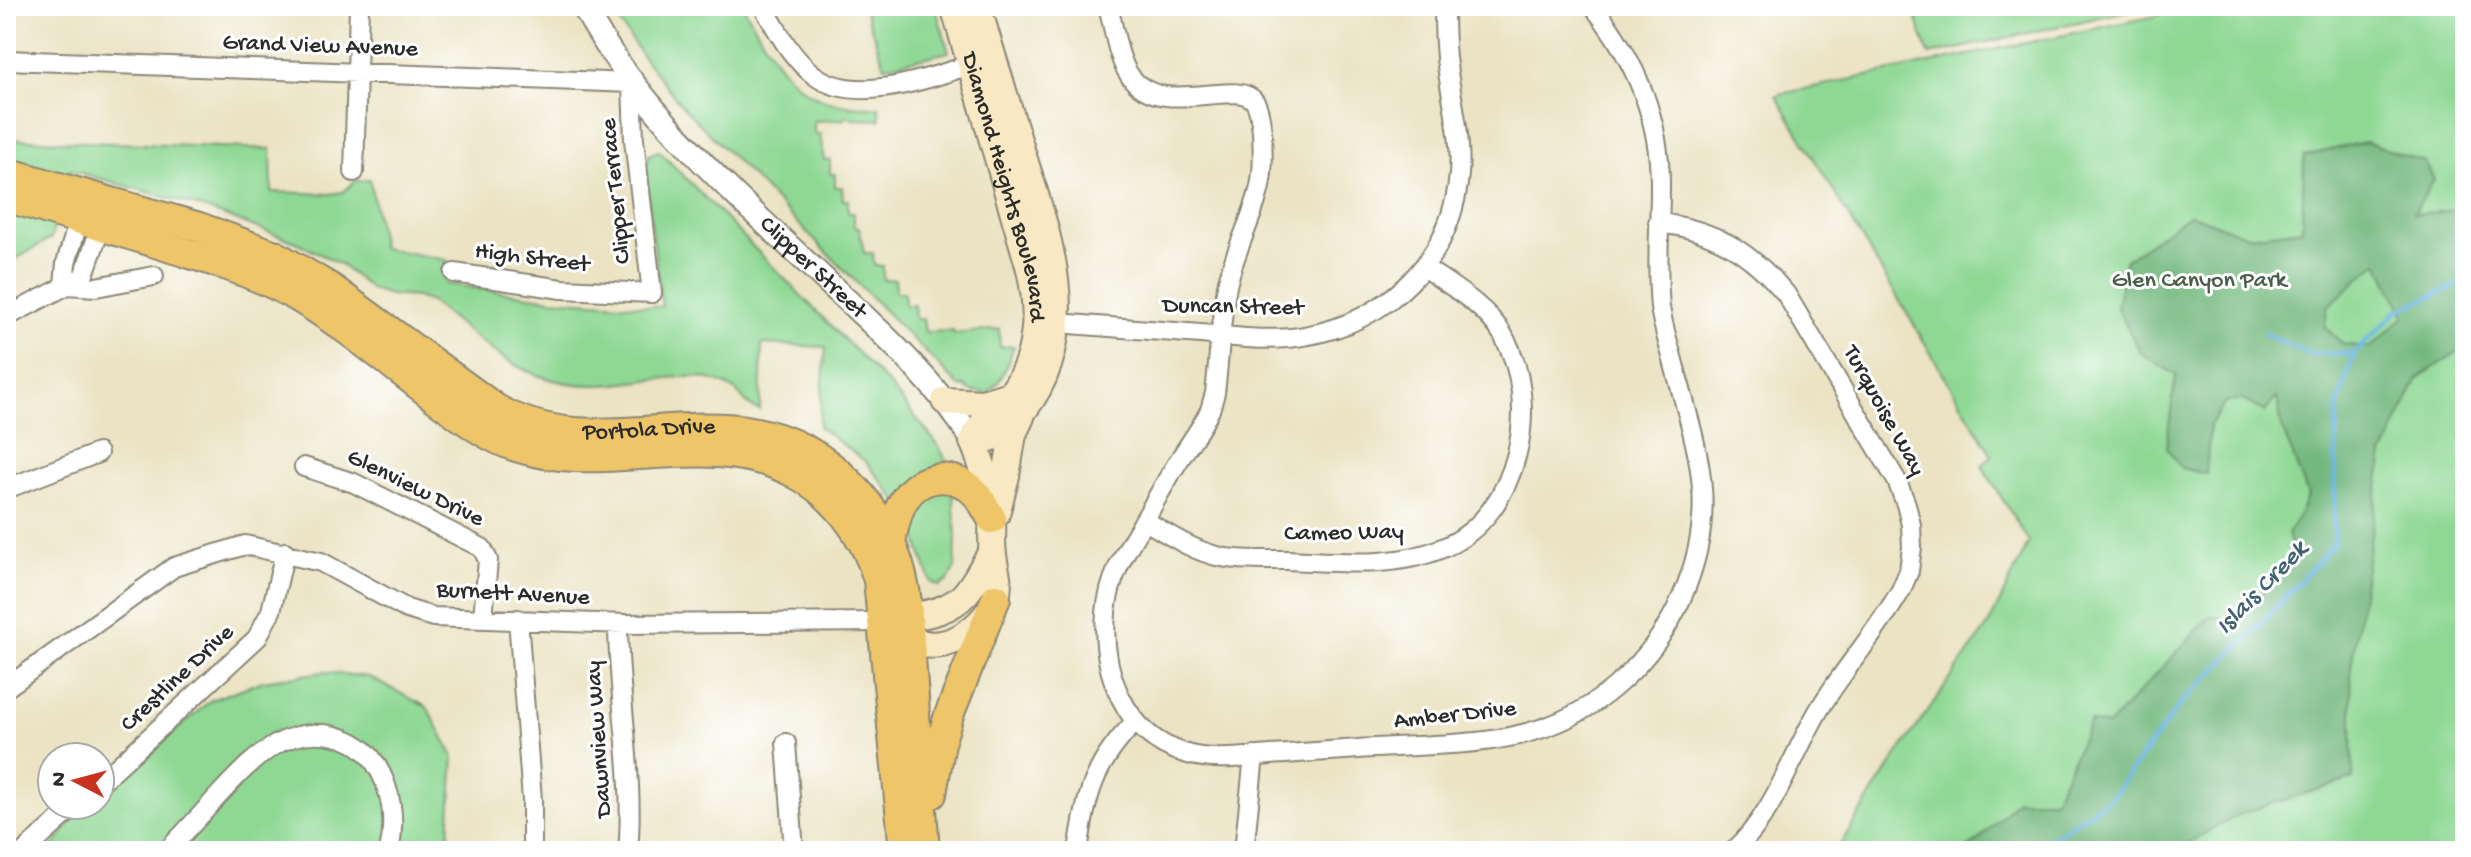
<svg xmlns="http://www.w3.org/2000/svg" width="2471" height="857" viewBox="0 0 2471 857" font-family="'Gochi Hand',sans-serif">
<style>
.green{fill:#8fd894;stroke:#5d8260;stroke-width:2}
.forest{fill:#73b87e;stroke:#4f7254;stroke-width:2;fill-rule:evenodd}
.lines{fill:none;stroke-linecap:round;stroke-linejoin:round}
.stream{stroke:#64b1dd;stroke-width:5}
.minor-casing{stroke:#8b8777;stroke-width:22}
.tertiary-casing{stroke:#8b8777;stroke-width:26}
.secondary-casing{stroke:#8b8777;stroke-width:30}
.primary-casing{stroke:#8b8777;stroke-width:32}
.minor{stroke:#fff;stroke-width:18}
.tertiary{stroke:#fff;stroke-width:22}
.secondary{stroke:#f8e8c3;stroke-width:26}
.primary{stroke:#eec569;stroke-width:28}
.labels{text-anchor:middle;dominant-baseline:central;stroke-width:6;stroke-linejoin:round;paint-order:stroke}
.street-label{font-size:24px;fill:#2b2b2b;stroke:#fff}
.park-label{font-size:24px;fill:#495f4a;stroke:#fff}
.water-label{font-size:26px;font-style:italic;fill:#426172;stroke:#fff}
</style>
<rect width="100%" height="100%" fill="#fff"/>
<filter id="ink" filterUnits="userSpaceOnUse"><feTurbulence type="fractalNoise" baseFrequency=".0125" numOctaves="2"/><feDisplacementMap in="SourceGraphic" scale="16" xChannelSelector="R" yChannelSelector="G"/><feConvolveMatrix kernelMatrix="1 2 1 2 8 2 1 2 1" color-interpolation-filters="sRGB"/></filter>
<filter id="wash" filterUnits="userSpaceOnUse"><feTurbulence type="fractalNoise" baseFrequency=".006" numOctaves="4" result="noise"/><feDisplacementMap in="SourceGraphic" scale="32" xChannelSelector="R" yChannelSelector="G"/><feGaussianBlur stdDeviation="1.8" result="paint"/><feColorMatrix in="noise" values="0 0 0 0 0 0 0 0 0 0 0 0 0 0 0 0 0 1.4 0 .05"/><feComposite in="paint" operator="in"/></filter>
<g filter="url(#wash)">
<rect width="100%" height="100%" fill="#ebe3c3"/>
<path class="green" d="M609,6H743C781,70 795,109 879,107L880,120L852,119L851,117H845V119L814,121V134H820L824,160H830V174H835V187H842L843,200H848V213H854V227H859L864,253H873L874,266H883V280L895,279L896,292H904L905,306L914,305L915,319H923L925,332L953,331L954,334L999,329L1000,347L1014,346C1008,363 1003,381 988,393L970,391L963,385L961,388L683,107L645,60Z
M863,6H935L949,52L885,66Z
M1912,6H2150L1929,55Z
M2176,6H2465V851H1836L1903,746L1989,624L2029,542L1982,466L1992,455L1776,95L2156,16Z
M6,139L271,149L272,192L330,194L343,192L355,181L370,180L382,248L447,260L446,284L551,299L662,307L645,175L649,155L659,151L891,387L938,445L949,466L953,491L956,535L955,568L948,581L939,586L931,582L908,514L866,462L819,427L826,347L762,344L760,410C747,407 746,401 737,392C727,383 711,379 698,377C670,375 630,384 601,385C523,387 488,346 431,302L416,297L390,295L371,289L340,264L296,242L200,207L70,170L51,238L6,265Z
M324,672L369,677L427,707L454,757L448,851H50L71,822L91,805H100V797L211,700L263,681Z"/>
<path class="forest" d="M2365,142L2425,162L2434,180L2413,214L2459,210L2465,202V347L2418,378L2383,455L2351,667L2353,779L2242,813L2174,851H1962L1978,841L2017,800H2054L2090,722L2108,726L2210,616L2232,620L2295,561L2287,534L2300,514L2308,495L2282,428L2277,397L2265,412L2241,399L2225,403L2210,425L2206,474L2181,468L2166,447L2176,375L2141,353L2117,308L2125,260L2190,214L2248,236L2302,229L2304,156ZM2378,262L2405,316L2370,348L2343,344L2325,327L2327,307Z"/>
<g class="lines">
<path class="stream" d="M2265,334L2307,353L2354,354
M2022,851L2052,838L2112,797L2181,703L2253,633L2333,545L2337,408L2354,354L2397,311L2465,282"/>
</g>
</g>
<g filter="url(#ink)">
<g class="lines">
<g class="minor-casing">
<path id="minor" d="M763,6C777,30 791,58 814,75C858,108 936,75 982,61
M1108,6C1114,27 1117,58 1130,76C1161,120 1237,76 1255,102C1260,110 1261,123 1262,132C1263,154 1264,177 1257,198C1247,231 1230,262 1225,297C1220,328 1219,361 1215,393L1210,410C1202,427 1191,441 1181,457C1168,477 1157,498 1145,519C1127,549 1109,576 1106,613C1101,670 1124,735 1184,753C1212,762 1243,757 1271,755C1305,753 1339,750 1374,748C1436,744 1503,747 1561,721C1613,698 1658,651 1681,599C1720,511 1699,456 1675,368C1670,348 1663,328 1660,307C1656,267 1660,228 1660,188C1661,120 1635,59 1593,6
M6,60L632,83L634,140L652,293L562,289L454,273
M354,172L359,6
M1658,223C1713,229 1750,251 1786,294L1897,481L1906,504L1911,525L1912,547L1909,571L1901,590C1878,631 1845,667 1820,708C1791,757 1776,811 1734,851
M64,285L66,263L82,210
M67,285L96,287L154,276
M6,317L83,277L104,218
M1044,322C1097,326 1149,330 1201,334C1234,337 1271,342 1304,336C1387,322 1452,260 1459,174C1462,139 1453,107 1448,72C1444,50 1444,28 1444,6
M304,467L354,483L482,548L488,560L483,618
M6,489L98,453
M1144,520C1169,535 1193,551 1221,557C1243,561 1266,560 1288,560C1340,562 1396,569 1445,547C1520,514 1542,403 1503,335C1486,306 1452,287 1425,268
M518,619L532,800V851
M618,624C618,698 635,779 628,851
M6,688L174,567L245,545L321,562L407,609L433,617L625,624L884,622
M786,743L794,851
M100,783L257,638L271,611L285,552
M25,851L76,805
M167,851C184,833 201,815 217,797C249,763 283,724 335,736C352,740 366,749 375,763C392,789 396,821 389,851
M1078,851C1087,793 1093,765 1135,722
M1244,851L1254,756"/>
</g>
<g class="tertiary-casing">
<g id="tertiary">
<path id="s1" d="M583,6C644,119 746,204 838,292C887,337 937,384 973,441"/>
</g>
</g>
<g class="secondary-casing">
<g id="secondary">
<path id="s2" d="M954,6L1030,269C1041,317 1038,364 1004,403C992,416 979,423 973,441"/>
<path d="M945,401L983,403L1009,395"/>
<path d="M973,441C995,441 1010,427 1023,411C1085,332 1048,237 1022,153C1007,104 992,55 977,6"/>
<path d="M996,514L1006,476L1013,434L1021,417"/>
<path d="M889,621C915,615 946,615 965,594C976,582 983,565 992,552"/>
<path d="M893,629C912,643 931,650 955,640C972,632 991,615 996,597C1001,582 994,568 993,554C991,542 993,530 992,517C991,490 983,466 973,441"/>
</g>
</g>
<g class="primary-casing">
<g id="primary">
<path id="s3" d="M6,172L199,227L275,255L331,288L495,408C613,476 738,370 851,484C883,517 901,557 907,602L925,851"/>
<path d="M6,197C58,213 110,229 162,245C208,260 255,272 297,297C345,325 389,363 434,397C460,416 485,437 516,447C606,477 703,428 790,471C833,492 865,534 878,580L904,851"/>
<path d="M891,542C894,528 896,513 904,500C920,474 954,471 975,493C982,500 987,511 992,519"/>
<path d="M932,794L942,737L949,715L996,598"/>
</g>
</g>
<use href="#minor" class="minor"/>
<use href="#tertiary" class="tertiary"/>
<use href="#secondary" class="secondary"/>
<use href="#primary" class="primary"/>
</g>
</g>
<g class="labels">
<g class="street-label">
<text transform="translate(320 47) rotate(2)">Grand View Avenue</text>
<text stroke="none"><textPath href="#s2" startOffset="188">Diamond Heights Boulevard</textPath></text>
<text transform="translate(617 191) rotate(-96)">Clipper Terrace</text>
<text transform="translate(532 259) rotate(7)">High Street</text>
<text stroke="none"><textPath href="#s1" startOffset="350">Clipper Street</textPath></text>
<text transform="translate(1233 308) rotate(1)">Duncan Street</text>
<text transform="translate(1883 411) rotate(61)">Turquoise Way</text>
<text stroke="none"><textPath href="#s3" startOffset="708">Portola Drive</textPath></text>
<text transform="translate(415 489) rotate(26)">Glenview Drive</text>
<text transform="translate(1344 534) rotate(-1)">Cameo Way</text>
<text transform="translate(513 595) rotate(3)">Burnett Avenue</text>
<text transform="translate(178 679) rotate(-43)">Crestline Drive</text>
<text transform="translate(1455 716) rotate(-6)">Amber Drive</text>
<text transform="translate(600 739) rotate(-94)">Dawnview Way</text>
</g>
<g class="park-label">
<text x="2199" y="281">Glen Canyon Park</text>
</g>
<g class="water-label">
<text transform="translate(2263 589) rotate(-46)">Islais Creek</text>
</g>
</g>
<rect width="2471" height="857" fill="none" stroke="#fff" stroke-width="32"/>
<g transform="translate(76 781) rotate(276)"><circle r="38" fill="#ffffff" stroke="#aaaaaa" stroke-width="2"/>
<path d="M0-6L14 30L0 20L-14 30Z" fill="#c8321e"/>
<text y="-12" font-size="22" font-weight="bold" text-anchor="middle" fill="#2b2b2b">N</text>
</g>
</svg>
